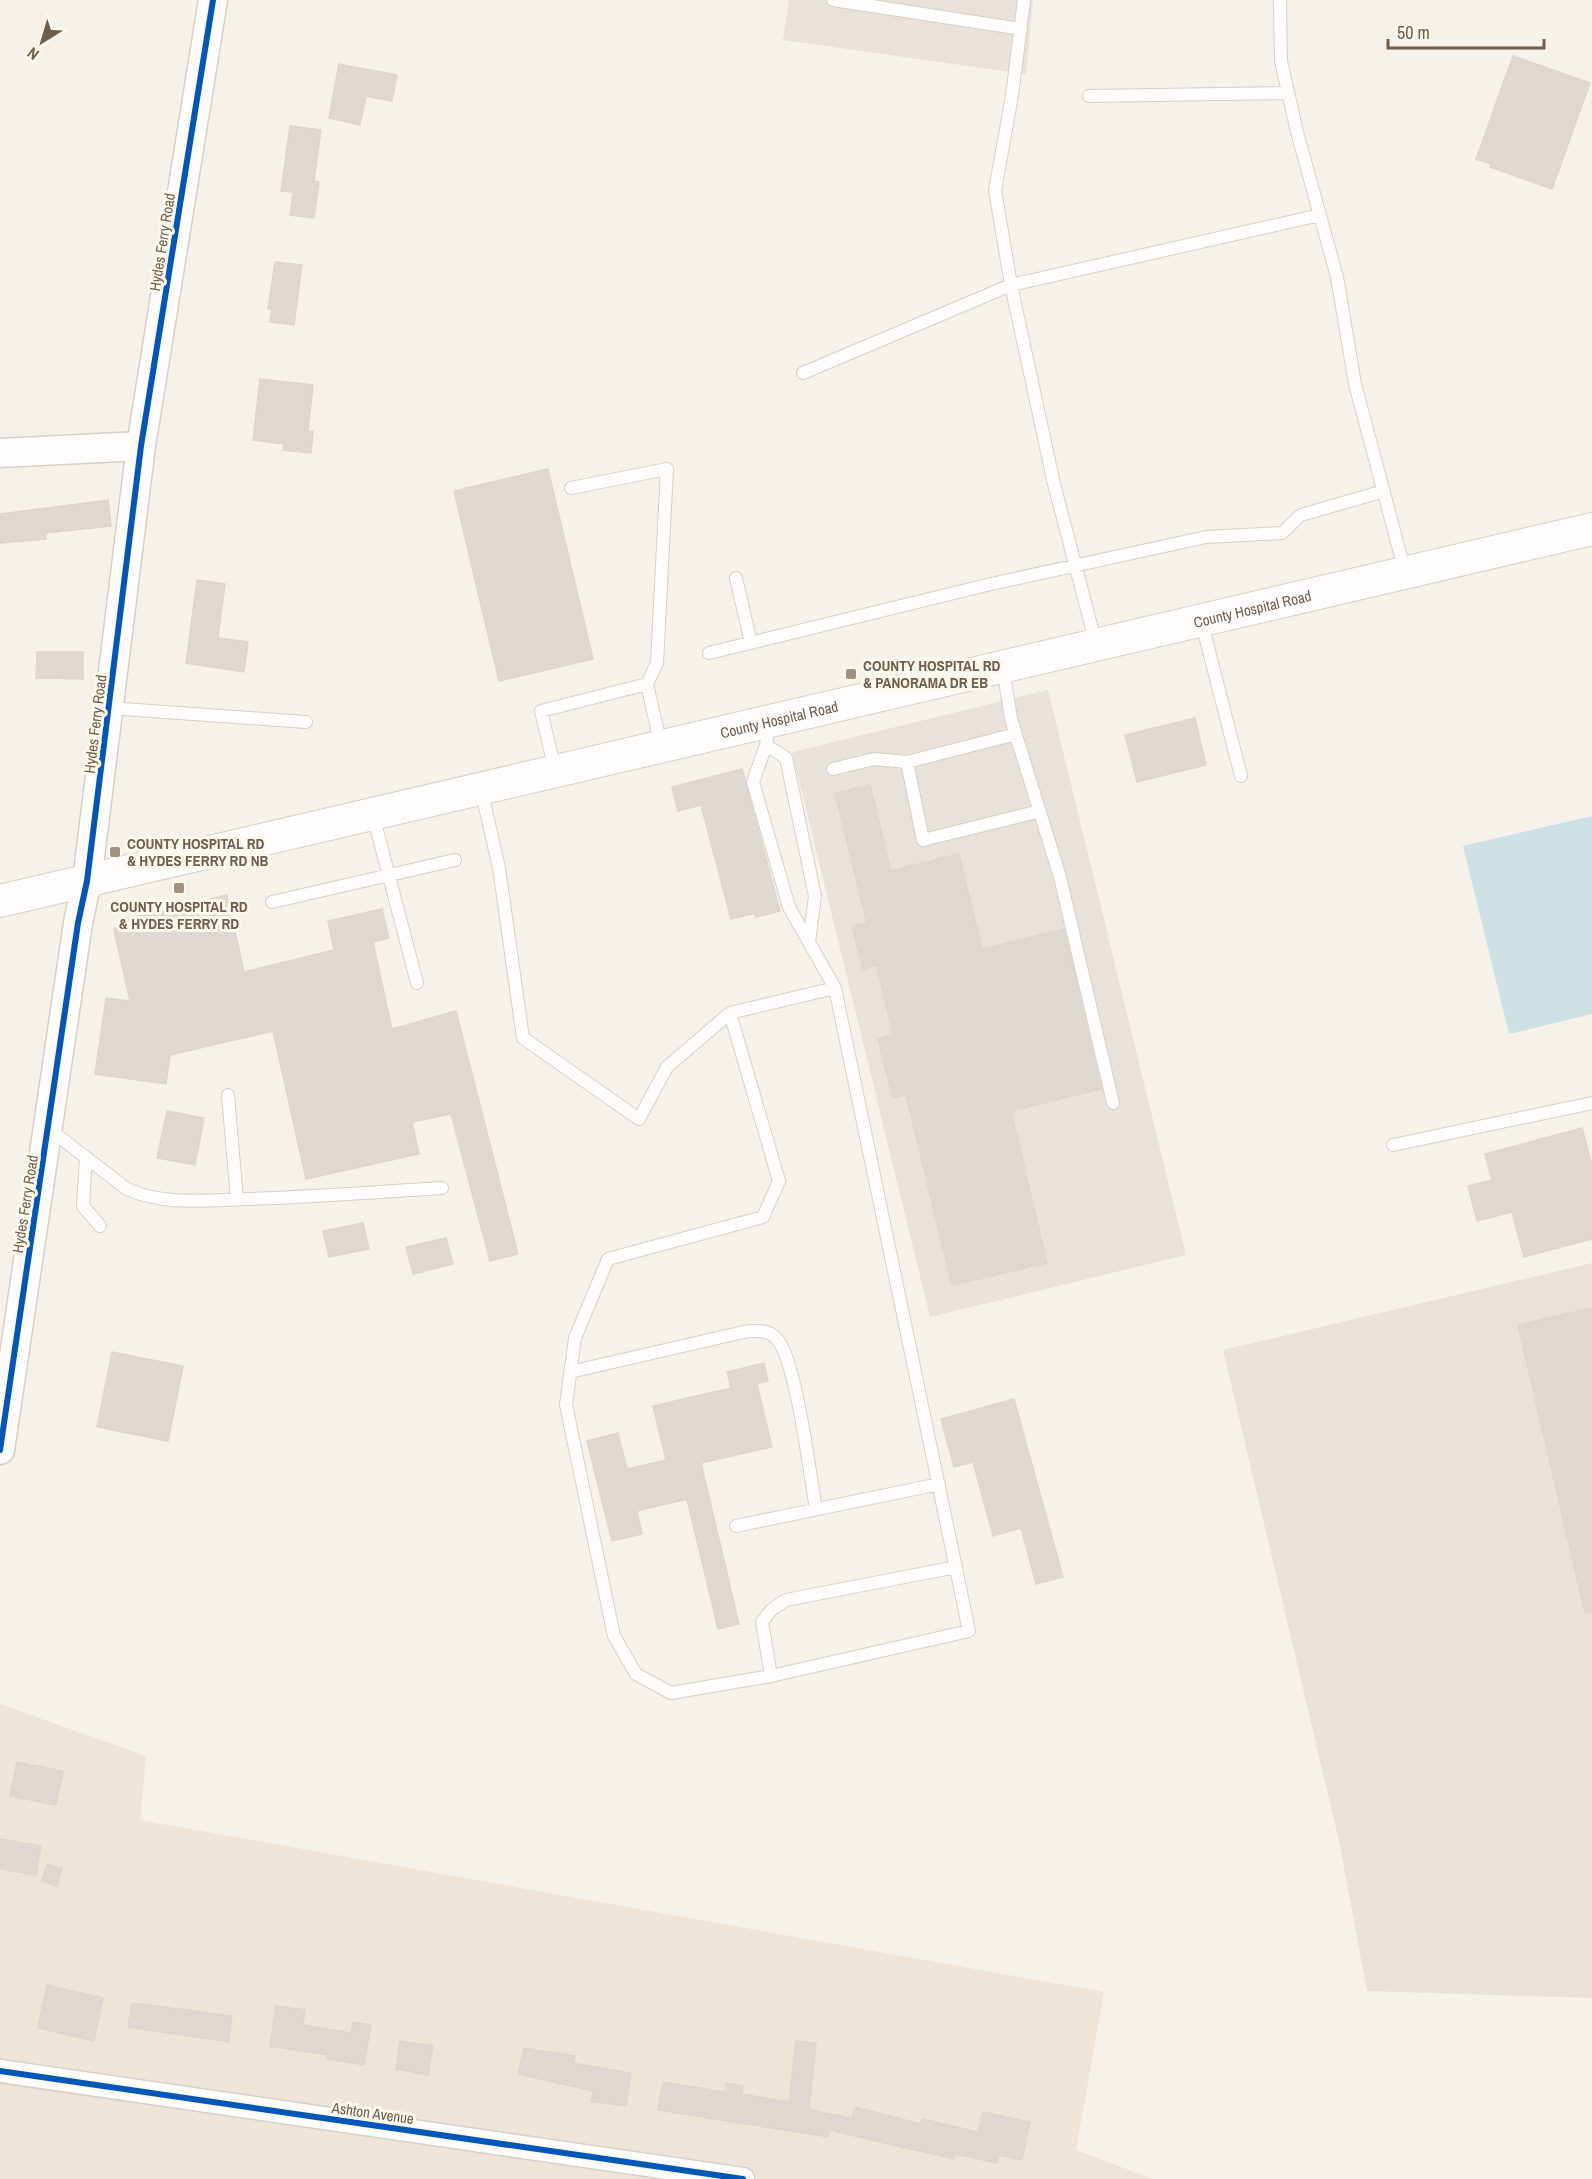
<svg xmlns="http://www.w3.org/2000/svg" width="1592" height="2179" viewBox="0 0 1592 2179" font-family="'Archivo Narrow',sans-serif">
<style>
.residential{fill:#eee5d8}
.industrial{fill:#e8e2db}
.water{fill:#cde1e4}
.building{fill:#dfd8d0;stroke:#ded6cd;stroke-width:1.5}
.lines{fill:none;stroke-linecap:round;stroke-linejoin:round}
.service-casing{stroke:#d5cfc9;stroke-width:14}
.minor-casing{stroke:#d5cfc9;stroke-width:25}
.tertiary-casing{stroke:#d5cfc9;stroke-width:31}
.secondary-casing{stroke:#d5cfc8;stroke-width:34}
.service{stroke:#fefdfc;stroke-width:12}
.minor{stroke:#fefdfc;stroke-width:22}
.tertiary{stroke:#fefdfc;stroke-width:28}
.secondary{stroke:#fefdfc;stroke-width:32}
.cycleway-casing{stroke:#fdf8ec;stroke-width:10}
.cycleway{stroke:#0057b8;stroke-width:6}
.poi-dot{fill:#a09184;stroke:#fdf8ec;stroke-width:2}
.labels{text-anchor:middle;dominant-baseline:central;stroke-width:6;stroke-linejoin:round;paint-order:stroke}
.street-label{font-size:15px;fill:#715d4d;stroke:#fdf8ec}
.poi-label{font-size:15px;font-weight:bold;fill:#715d4d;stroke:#fdf8ec;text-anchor:start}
</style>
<rect width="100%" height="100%" fill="#f6f2ea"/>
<path class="residential" d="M0,1704L146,1756L140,1820L1104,1992L1076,2150L1153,2179H0Z"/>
<path class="industrial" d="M789,0H1033L1026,74L783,40Z
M1048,690L1186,1255L930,1317L792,752Z
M1592,1263V1998L1367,1991L1339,1841L1223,1350Z"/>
<path class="water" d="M1592,816V1014L1509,1034L1463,846Z"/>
<path class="building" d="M1513,56L1590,83L1552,189L1490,167L1491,164L1476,159Z
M339,64L397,75L392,101L366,96L360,125L329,118Z
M290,126L321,130L314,181L319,182L314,218L290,215L293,192L281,191Z
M275,262L302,265L294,325L270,322L272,309H268Z
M260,379L313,385L308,431H313L311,453L283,450L284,444L253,440Z
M548,469L593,659L499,681L454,491Z
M108,500L111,526L45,533L46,539L0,543V514Z
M197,580L225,584L218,638L248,642L244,672L186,663Z
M37,652H83V679L36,678Z
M1195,718L1206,765L1137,782L1125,735Z
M742,769L780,911L756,917L755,913L731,919L701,805L678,811L672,787Z
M870,785L891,871L959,854L982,949L1064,929L1101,1089L1011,1111L1047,1263L952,1285L906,1095L893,1098L878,1039L893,1035L877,965L863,969L852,926L867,923L835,793Z
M227,895L244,972L334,950L328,921L382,909L389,938L373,942L392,1029L456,1011L518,1254L490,1261L451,1114L412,1122L419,1154L306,1179L273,1031L170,1055L166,1084L95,1074L106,998L130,1001L114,930L122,920Z
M167,1111L204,1118L195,1165L157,1158Z
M1582,1128L1592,1165V1239L1524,1257L1512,1212L1477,1221L1468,1186L1492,1180L1485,1154Z
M363,1223L369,1249L329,1257L323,1231Z
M446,1238L453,1264L413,1274L406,1247Z
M1592,1308V1612L1585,1613L1518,1325Z
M112,1352L183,1366L168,1441L97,1427Z
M764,1363L768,1381L757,1384L772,1447L701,1463L739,1624L718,1629L687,1499L637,1511L642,1534L612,1541L587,1441L618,1433L627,1469L666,1460L653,1406L731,1388L727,1372Z
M1014,1399L1063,1577L1036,1584L1021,1528L993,1536L973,1462L954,1467L941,1419Z
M17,1762L63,1771L56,1805L10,1796Z
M0,1839L41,1846L36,1875L0,1869Z
M47,1864L62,1868L57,1886L42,1881Z
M47,1985L103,1998L94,2041L38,2028Z
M132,2003L232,2016L229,2042L128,2027Z
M276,2006L305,2010L303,2025L351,2033L353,2022L371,2025L364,2065L327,2059L328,2055L270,2046Z
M400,2041L433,2046L428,2075L396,2069Z
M796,2041L816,2043L809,2110L852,2118L855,2107L921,2124L922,2119L978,2132L983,2112L1030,2122L1022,2160L999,2155L997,2163L955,2154L954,2159L829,2130L828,2137L658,2110L663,2082L725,2092L726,2083L743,2086L742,2094L789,2102Z
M524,2048L575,2056L573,2063L631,2073L626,2106L591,2101L593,2091L518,2074Z"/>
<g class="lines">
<g class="service-casing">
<path id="service" d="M833,0L1021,29
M1024,0L1012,96L995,190L1011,285L1320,215
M1280,0L1281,61L1297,132L1337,277L1355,384L1405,572
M1089,96L1288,93
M803,373L1011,285L1054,484L1096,644
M571,488L667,469L657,663L647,684
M736,578L751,643
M1201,620L1241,776
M709,653L991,584L1206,537L1282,533L1301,515L1384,491
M1003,668L1011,719L1060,877L1113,1103
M109,708L306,722
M770,722L766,745L753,782L789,907L835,988L969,1631L771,1676L671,1693L636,1674L614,1636L566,1405L575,1338L608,1259L763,1217L779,1181L730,1013L835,988
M766,745L786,758L815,896L809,943
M907,762L923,840L1040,811
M833,769L874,759L907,762L1016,734
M555,770L541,711L647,684L661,746
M481,789L499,868L523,1038L639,1119L667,1067L730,1013
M373,815L417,983
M272,902L455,860
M228,1095L237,1200
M49,1129L127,1189C164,1206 210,1200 249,1199C314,1197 378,1192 442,1188
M1393,1145L1592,1103
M86,1157L83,1206L100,1226
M570,1372L748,1331C758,1331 768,1330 775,1337C796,1354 810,1478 816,1509
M736,1526L939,1484
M771,1676L762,1622L771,1610L786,1600L956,1567"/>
</g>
<g class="minor-casing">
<path id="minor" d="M0,2071L743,2179"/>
</g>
<g class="tertiary-casing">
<path id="tertiary" d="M0,453L141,446
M0,1450L78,923L87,881L141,446L213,0"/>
</g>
<g class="secondary-casing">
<g id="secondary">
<path id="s1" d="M0,901L1592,529"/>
</g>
</g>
<use href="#service" class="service"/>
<use href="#minor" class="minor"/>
<use href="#tertiary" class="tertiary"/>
<use href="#secondary" class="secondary"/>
<g class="cycleway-casing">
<path id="cycleway" d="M0,1450L78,923L87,881L141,446L213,0
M0,2071L743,2179"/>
</g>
<use href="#cycleway" class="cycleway"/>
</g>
<g class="poi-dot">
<rect x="845" y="668" width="12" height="12" rx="3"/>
<rect x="109" y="846" width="12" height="12" rx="3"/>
<rect x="173" y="882" width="12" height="12" rx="3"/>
</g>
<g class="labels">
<g class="street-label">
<text transform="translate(162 242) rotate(-81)">Hydes Ferry Road</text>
<text stroke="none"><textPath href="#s1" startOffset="1286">County Hospital Road</textPath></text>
<text stroke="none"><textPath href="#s1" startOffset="800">County Hospital Road</textPath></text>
<text transform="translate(95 724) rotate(-83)">Hydes Ferry Road</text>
<text transform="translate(25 1204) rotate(-81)">Hydes Ferry Road</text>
<text transform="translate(373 2113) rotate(8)">Ashton Avenue</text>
</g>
<g class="poi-label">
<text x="863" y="665">COUNTY HOSPITAL RD<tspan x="863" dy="17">&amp; PANORAMA DR EB</tspan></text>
<text x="127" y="843">COUNTY HOSPITAL RD<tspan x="127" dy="17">&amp; HYDES FERRY RD NB</tspan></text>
<text x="179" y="906" text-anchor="middle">COUNTY HOSPITAL RD<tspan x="179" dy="17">&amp; HYDES FERRY RD</tspan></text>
</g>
</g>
<g transform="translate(42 42) rotate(217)" stroke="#fdf8ec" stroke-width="4.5" paint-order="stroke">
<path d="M0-4.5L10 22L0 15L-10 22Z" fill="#715d4d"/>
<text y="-9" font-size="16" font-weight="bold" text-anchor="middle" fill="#715d4d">N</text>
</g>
<path d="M1388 39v9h156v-9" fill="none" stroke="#715d4d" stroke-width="3"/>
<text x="1397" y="39" font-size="18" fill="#715d4d" stroke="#fdf8ec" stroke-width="4.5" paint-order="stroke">50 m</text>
</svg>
